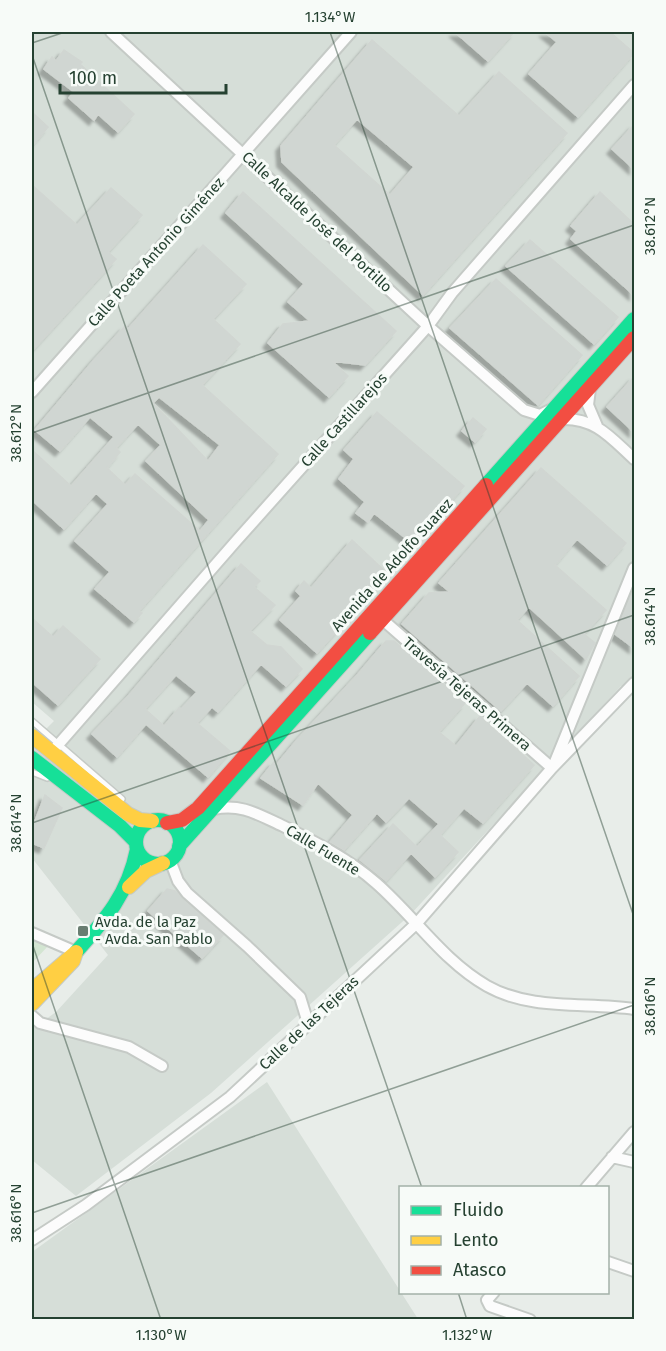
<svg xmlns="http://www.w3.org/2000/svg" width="666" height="1351" viewBox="0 0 666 1351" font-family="'Fira Sans',sans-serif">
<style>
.built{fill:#d6ded8}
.green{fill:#d3e5d2}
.building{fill:#d0d6d2;stroke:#d1d6d2;stroke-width:1.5;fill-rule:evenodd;filter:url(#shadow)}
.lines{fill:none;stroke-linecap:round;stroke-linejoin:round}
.lane-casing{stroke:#c5cac6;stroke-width:8}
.street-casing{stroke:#c5cac6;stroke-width:14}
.fast-casing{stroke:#c4cac6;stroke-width:16}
.slow-casing{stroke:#c4cac6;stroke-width:16}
.jam-casing{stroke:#c4cac6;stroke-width:16}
.lane{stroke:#fcfcfc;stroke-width:5}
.street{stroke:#fcfcfc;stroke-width:10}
.fast{stroke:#16e098;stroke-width:14}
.slow{stroke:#ffcf43;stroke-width:14}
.jam{stroke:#f24e42;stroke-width:14}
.ticks{fill:none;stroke:#254131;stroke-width:1.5;stroke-opacity:0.45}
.poi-dot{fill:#697d71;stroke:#f7fbf8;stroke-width:2}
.labels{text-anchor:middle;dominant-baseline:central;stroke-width:6;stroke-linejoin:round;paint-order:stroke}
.street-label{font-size:15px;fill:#254131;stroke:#f7fbf8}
.poi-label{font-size:15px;fill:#254131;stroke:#f7fbf8;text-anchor:start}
.neatline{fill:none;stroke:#254131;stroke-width:2}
.ticks-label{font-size:15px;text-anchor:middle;fill:#254131}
</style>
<defs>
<filter id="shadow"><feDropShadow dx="-5" dy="5" stdDeviation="1.5" flood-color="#0004"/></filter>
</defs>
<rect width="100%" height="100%" fill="#e8ede9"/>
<path class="built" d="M32,32H634V688L621,686L411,914L211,1093L76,1196L32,1160V1029L56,1012L108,955L32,858V743L54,721L32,702Z
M267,1082L418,1319H32V1252Z"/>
<path class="green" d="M32,937L50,944L32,963Z"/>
<path class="building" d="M455,32H514L488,61Z
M545,32H610L634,53L578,117L529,74L557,42Z
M372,40L459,116L499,72L567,133L423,295L282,162L281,146ZM357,119L414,167L390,195L334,145Z
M64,50L82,62L80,64L134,114L118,132L98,114L94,120L69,98L74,92L44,69L52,57L56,61Z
M32,112L48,127L32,146Z
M634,125V169L612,149Z
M32,185L77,225L111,188L142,215L108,252L116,259L32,351Z
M243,192L396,331L365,365L332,361L348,376L329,397L268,343L283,324L310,321L288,302L304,284L226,213Z
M600,192L634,224V295L571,239L577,231L571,226Z
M530,240L618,317L594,344L506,266Z
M203,245L246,284L213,319L240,344L202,385L278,454L139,611L142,613L134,622L95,589L110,572L75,541L108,504L96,493L64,529L32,500V450L71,486L114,437L90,417L60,451L35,430L93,361L125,326L128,329ZM159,397L220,445L208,461L153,403ZM138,424L161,445L146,461L209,520L200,531L135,474L125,485L107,468L120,452L116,448Z
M496,279L582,355L538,405L450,328Z
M634,377V432L607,407Z
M377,412L464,486L413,544L374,513L368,522L356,513L365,502L339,479L354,459L344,450Z
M473,418L486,429L475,442L462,431Z
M541,468L626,543L607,565L577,539L555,565L606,610L584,634L595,643L586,659L529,607L517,620L579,676L553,706L527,683L501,711L402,624L429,593L450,592L439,583Z
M352,540L388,574L317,653L280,620L301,596L296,591L304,581L311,588Z
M241,564L260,581L254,587L275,605L250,631L267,645L281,647L302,669L286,686L261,664L218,712L212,707L197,723L230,751L208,777L146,724L117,757L92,734L129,695ZM176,675L197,692L181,709L179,708L164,726L145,709Z
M634,587V648L615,634Z
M32,618L53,637L63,626L100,659L58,705L32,682Z
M386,641H394L465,703L439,732L456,746L480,716L534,765L483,823L464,808L440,835L458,852L435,877L411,853L386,881L360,860L393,824L417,847L439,824L409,798L386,822L377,813L344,850L330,842L353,815L318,783L303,805L261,778L274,762L277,764L296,741L358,674Z
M45,795L62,808L44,848L32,843V829Z
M167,889L175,891L223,935L202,958L148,911Z"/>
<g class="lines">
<g class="lane-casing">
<path id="lane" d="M32,721L122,799
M32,772L47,778"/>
</g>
<g class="street-casing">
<path id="street" d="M111,32L428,326L524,410L540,415L550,410
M590,389L588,405L597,426
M32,392L351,32
M562,419C596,418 611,438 634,459
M383,620L552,768
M51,753L237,540L428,326L452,293L634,85
M555,762L634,568
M214,809C241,803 259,815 283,826C315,842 349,859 376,883C414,916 443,961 487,986C531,1011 586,1002 634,1009
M170,860L178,881L187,893L247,946L300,997L308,1023
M32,933L76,952
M32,1016L40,1023L129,1047L162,1066
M612,1157L634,1162
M586,1188L634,1132
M32,1240L86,1205L230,1097L417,923L552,768L634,683
M608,1262L634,1271
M494,1292L487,1300L490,1306L530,1320"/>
</g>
<g class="fast-casing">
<path id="fast" d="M486,485L634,319
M32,758L120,826L136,842
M136 842a22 22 0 1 1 44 0a22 22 0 1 1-44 0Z
M179,846L370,633
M76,952C106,919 128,894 137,849"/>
</g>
<g class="slow-casing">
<path id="slow" d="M32,736L128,814L140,820L152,821
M129,887L146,871L163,863
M32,990L76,952L73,961L32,1004"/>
</g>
<g class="jam-casing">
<path id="jam" d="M370,633L634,338
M167,823L182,820L198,808L486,485"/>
</g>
<use href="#lane" class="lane"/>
<use href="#street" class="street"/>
<use href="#fast" class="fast"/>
<use href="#slow" class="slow"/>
<use href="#jam" class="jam"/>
</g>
<path class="ticks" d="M330,32L634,917M32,43L65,32M32,55L422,1188M32,433L634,225M32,823L634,615M32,943L161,1320M32,1213L634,1005M458,1292L467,1320"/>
<rect class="poi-dot" x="77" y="925" width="12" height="12" rx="3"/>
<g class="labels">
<g class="street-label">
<text transform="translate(317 222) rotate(43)">Calle Alcalde José del Portillo</text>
<text transform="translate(156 252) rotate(-48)">Calle Poeta Antonio Giménez</text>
<text transform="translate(344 420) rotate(-48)">Calle Castillarejos</text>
<text transform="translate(392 565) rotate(-48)">Avenida de Adolfo Suarez</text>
<text transform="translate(467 694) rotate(41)">Travesía Tejeras Primera</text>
<text transform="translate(323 850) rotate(31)">Calle Fuente</text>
<text transform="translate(309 1023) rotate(-43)">Calle de las Tejeras</text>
</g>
<g class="poi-label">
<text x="95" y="922">Avda. de la Paz<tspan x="95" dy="17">- Avda. San Pablo</tspan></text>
</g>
</g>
<rect width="666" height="1351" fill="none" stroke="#f7fbf8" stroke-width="66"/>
<rect x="399" y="1186" width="210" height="108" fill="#f7fbf8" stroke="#a3b1a8" stroke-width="1.5"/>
<rect x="411" y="1206" width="30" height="9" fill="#16e098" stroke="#a3b1a8" stroke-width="1.5"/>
<text x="453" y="1216" font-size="18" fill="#254131">Fluido</text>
<rect x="411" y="1236" width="30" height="9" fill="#ffcf43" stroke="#a3b1a8" stroke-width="1.5"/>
<text x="453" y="1246" font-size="18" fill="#254131">Lento</text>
<rect x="411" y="1266" width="30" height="9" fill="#f24e42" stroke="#a3b1a8" stroke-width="1.5"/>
<text x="453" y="1276" font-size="18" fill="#254131">Atasco</text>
<path d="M60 84v9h166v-9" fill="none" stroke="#254131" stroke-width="3"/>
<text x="69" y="84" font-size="18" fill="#254131" stroke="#f7fbf8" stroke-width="4.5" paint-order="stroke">100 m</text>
<rect x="33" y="33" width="600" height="1285" class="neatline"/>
<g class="ticks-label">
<text x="330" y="22">1.134°W</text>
<text transform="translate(650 226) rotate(-90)" y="5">38.612°N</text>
<text transform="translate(16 433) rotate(-90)" y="5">38.612°N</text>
<text transform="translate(650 616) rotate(-90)" y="5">38.614°N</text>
<text transform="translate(16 823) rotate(-90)" y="5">38.614°N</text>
<text transform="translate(650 1006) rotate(-90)" y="5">38.616°N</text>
<text transform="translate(16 1213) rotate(-90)" y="5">38.616°N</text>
<text x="161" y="1340">1.130°W</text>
<text x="467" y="1340">1.132°W</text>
</g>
</svg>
